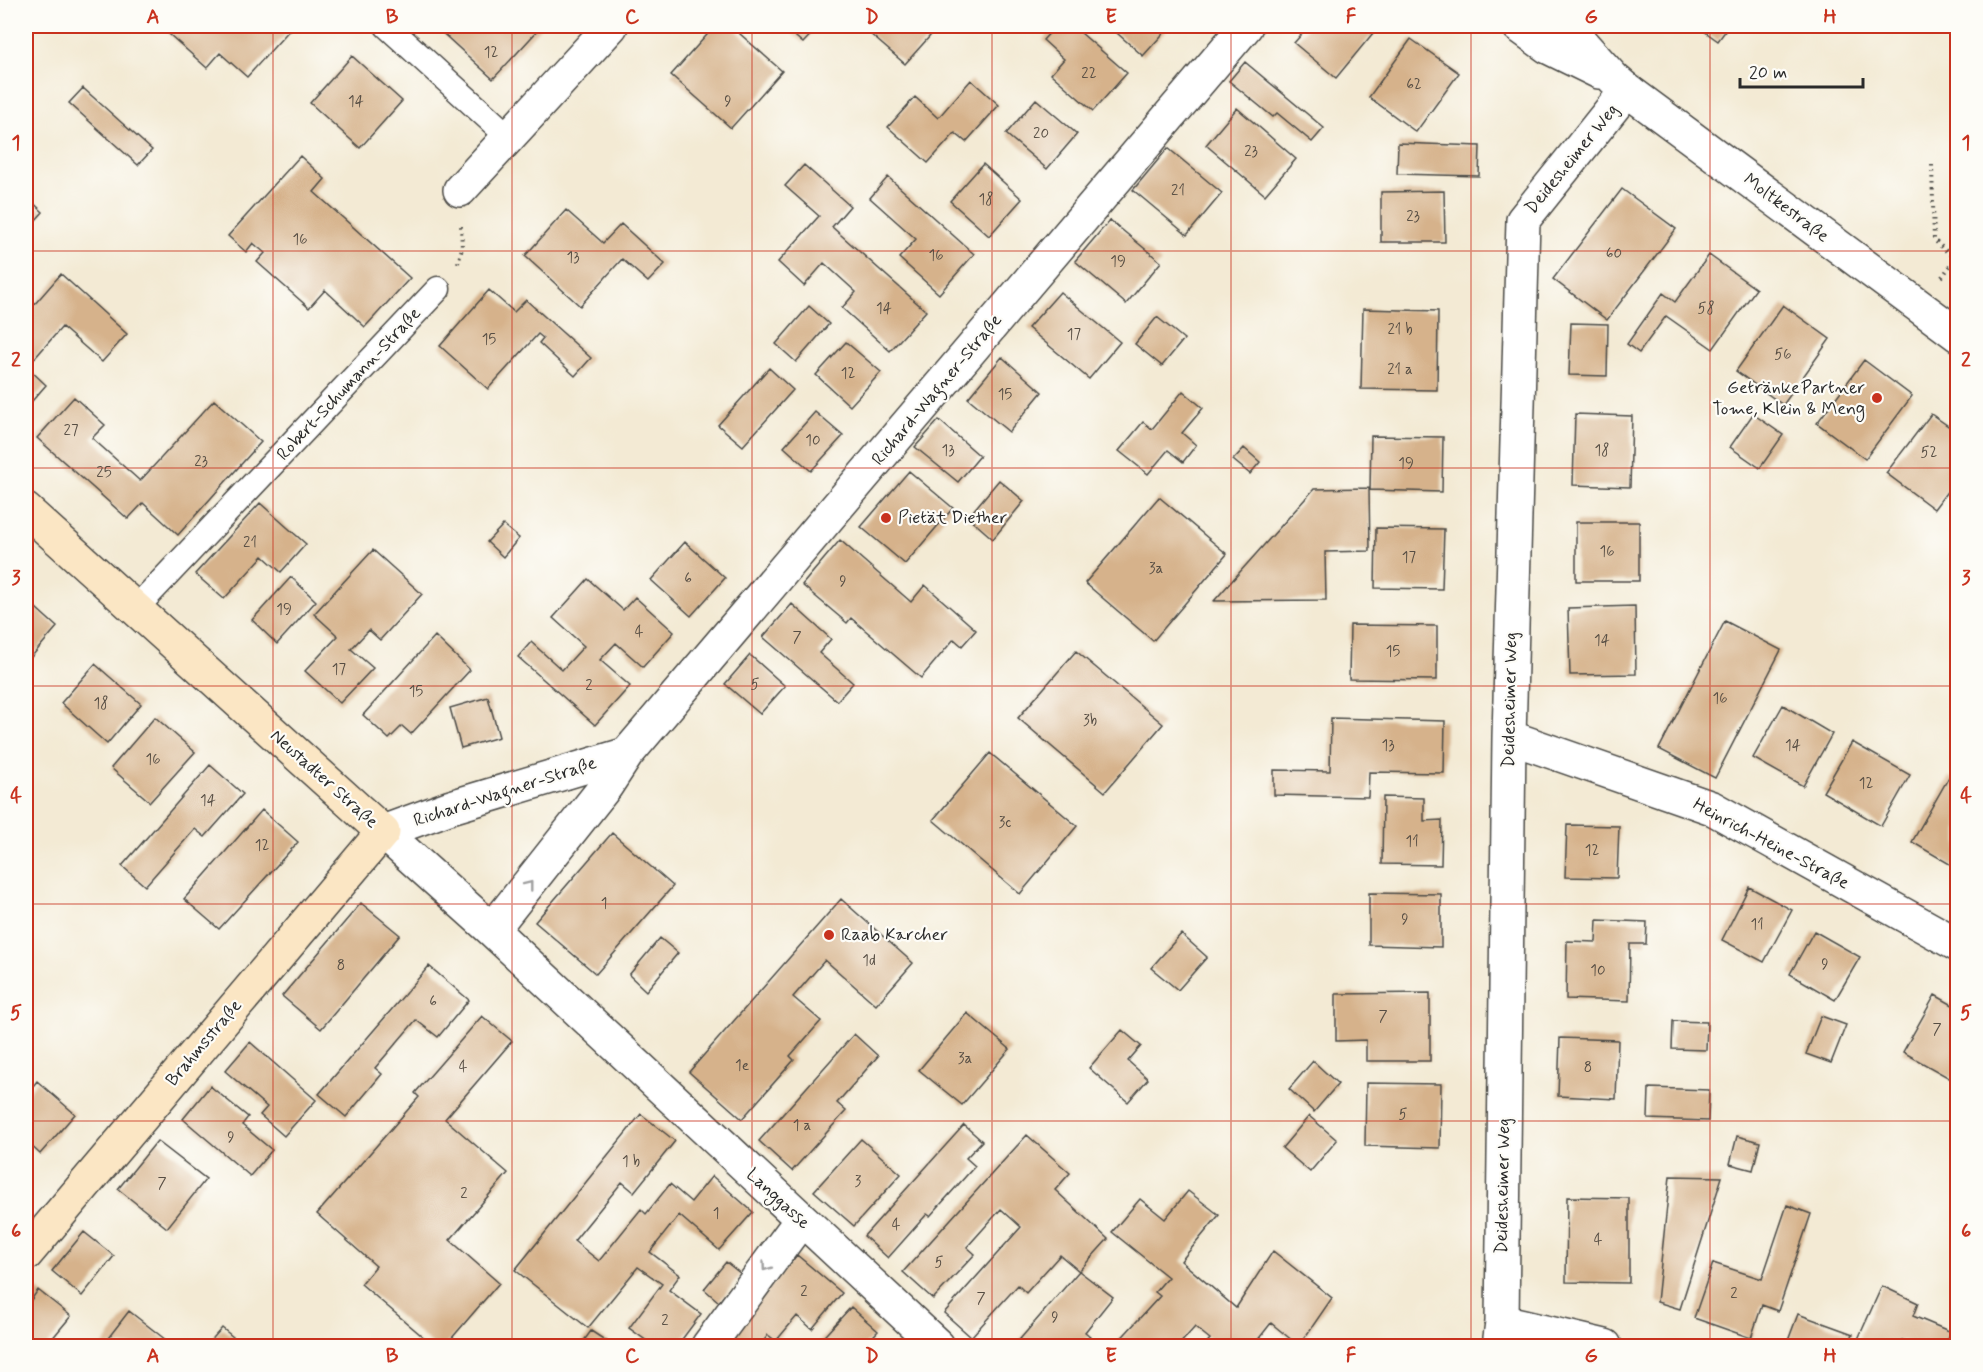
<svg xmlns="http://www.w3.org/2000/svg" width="1983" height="1372" viewBox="0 0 1983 1372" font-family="Mynerve,sans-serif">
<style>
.building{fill:#d6b28b}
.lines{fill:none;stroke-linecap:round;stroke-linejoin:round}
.service-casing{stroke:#494844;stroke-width:27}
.minor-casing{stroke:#494844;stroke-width:36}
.secondary-casing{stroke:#494844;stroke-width:36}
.path{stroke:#494844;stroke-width:4;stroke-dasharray:1.5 4.5;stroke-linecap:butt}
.service{stroke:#fff;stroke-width:24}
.minor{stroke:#fff;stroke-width:33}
.secondary{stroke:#fbe6c4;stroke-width:33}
.oneway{stroke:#a0a0a0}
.grid{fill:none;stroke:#c8321e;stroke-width:1.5;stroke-opacity:0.55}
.poi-dot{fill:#c8321e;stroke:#fdfcf7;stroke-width:2}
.labels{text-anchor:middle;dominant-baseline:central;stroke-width:4.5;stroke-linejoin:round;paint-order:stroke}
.number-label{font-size:15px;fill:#564d43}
.street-label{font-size:18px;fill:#2b2b2b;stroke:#fdfcf7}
.poi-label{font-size:18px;fill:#2b2b2b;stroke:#fdfcf7;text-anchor:start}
.neatline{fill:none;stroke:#c8321e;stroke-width:2}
.grid-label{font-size:20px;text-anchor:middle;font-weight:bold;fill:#c8321e}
</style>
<rect width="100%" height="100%" fill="#fdfcf7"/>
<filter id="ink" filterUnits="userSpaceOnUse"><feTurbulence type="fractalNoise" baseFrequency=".0167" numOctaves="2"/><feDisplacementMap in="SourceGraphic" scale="12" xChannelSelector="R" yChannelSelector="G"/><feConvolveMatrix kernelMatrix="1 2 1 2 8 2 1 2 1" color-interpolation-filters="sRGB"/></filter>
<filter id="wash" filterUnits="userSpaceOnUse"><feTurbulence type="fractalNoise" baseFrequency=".008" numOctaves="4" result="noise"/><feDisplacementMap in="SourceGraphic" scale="24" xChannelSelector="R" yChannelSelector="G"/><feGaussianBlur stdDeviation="1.35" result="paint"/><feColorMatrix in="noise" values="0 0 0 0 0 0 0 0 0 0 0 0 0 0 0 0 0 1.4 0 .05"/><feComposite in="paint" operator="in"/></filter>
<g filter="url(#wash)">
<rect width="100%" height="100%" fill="#f3ead4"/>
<g id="blocks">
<path class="building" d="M160,26H293L247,77L220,53L207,68Z
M435,26H539L541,27L493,79Z
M715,26H731L782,71L731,128L671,75Z
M783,26H819L803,43Z
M875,26H918L930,36L905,64L869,33Z
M1056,26H1073L1127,73L1093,111L1051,74L1064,59L1043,40Z
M1109,26H1170L1143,56Z
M1309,26H1376L1378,27L1336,78L1294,43Z
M1697,26H1729L1718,41Z
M1411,39L1459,73L1416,132L1369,97Z
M352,56L402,101L360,148L310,103Z
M1245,62L1324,128L1312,142L1277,113L1273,117L1229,81Z
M971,80L999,105L966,142L955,133L928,163L888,127L915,97L938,118Z
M83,88L152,150L138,165L69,103Z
M1036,99L1077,134L1047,169L1006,134Z
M1237,108L1296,159L1265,195L1206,145Z
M1398,143L1480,146L1479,176L1397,174Z
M1168,148L1222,193L1187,235L1133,190Z
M300,156L325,179L314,192L410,278L365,327L325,290L309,308L257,262L265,253L253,243L246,252L228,236Z
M983,164L1022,199L989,236L950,201Z
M804,165L850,206L832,227L926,311L890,351L842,308L856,292L824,263L804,286L778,262L819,216L785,186Z
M888,177L974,254L939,294L899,258L916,239L870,198Z
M1622,189L1676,229L1607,320L1553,279Z
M1444,191L1445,242H1381V192Z
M26,196L43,212L26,231Z
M566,210L603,243L621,224L665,264L648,282L622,259L580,306L525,256Z
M1110,220L1161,262L1126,304L1075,261Z
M1709,255L1756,289L1713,349L1666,316L1639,353L1627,344L1663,293L1675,302Z
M61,274L127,334L102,362L62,327L27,367L46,385L26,408V314Z
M489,290L514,312L526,300L591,358L575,376L539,343L543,338L538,334L488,389L440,346Z
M1060,292L1120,342L1089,379L1028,328Z
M1783,305L1830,339L1783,405L1736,371Z
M809,306L829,324L796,362L776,344Z
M1363,309L1438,311L1437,390L1361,389Z
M1157,317L1184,339L1162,366L1135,344Z
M1571,323L1608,324L1607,376L1569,375Z
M846,342L881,372L850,406L816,375Z
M1002,357L1042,392L1009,432L968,398Z
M1864,360L1912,396L1865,459L1817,423Z
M769,368L793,390L743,446L718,425Z
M1183,391L1203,408L1182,433L1196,445L1183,462L1168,450L1148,474L1119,451L1143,422L1152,429Z
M74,397L105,425L92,438L140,481L214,400L261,442L178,535L143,503L128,519L37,438Z
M815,412L843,436L811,471L784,447Z
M1575,414L1632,416L1630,487L1573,485Z
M1753,414L1783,435L1760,468L1730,447Z
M1931,414L1958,433V477L1934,509L1886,473Z
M939,420L980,456L958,482L915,447Z
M1371,436L1443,437L1442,492L1370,490Z
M1244,448L1260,462L1250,474L1233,460Z
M909,471L953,508L905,564L861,527Z
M999,480L1024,501L993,539L968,517Z
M1369,488L1370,551L1325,552L1326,600L1214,601L1314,489Z
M1159,497L1227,554L1153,641L1085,583Z
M260,503L306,544L281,572L263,556L224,599L195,574Z
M1576,522H1639V581H1576Z
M503,525L519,538L503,557L487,542Z
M1376,528L1444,529L1442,589L1375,588Z
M840,540L911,602L925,585L976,630L962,646L954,639L921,678L851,618L847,623L802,585Z
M685,542L725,578L691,616L651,580Z
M373,550L422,594L380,640L369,630L351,649L373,668L340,703L305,671L338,636L314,614Z
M291,577L316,601L277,644L252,620Z
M588,579L623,610L635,597L674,632L643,667L616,643L600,660L630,686L595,725L518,657L531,642L562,670L584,646L553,618Z
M26,599L57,627L26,663Z
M792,604L831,639L819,653L853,683L837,701L763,637Z
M1635,606L1636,674L1570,675L1568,608Z
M1725,621L1781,650L1715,778L1659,749Z
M1350,625L1437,626V680L1349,679Z
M435,636L470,670L411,734L402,726L389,739L363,715Z
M1076,651L1163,724L1105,792L1018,718Z
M750,655L785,686L760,714L725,684Z
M95,664L141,704L107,744L61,703Z
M488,697L499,737L461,748L450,708Z
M1783,705L1832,734L1803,786L1753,758Z
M155,717L195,752L150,802L111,768Z
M1331,718L1445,721L1444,773L1369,772L1368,797L1274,795V770L1330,771Z
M1852,742L1910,775L1881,826L1823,792Z
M990,753L1077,826L1020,894L933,820Z
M210,765L243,794L205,837L195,829L145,886L122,866Z
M1949,777L1958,781V869L1912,842Z
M1383,797L1424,798V821L1442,820L1441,865L1382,864Z
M262,810L298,842L219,929L184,899Z
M1567,825L1619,826L1617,878L1565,877Z
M612,833L673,886L596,974L535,922Z
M1749,887L1792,910L1764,962L1722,940Z
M1369,893L1441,894V947L1369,945Z
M841,899L913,963L876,1005L825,960L793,997L821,1021L790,1056L794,1060L742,1119L689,1072Z
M361,903L400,935L321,1029L282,996Z
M1597,920L1647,922L1646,944H1630L1629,1001L1566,999L1567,941L1596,942Z
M1814,931L1860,957L1835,1000L1790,974Z
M1181,934L1207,957L1178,990L1151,968Z
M660,938L678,953L646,991L629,975Z
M429,966L469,1000L438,1037L416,1020L375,1068L382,1074L346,1117L319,1094Z
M1430,993V1061H1366V1040L1336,1041V994Z
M1935,995L1958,1008V1083L1903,1052Z
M967,1013L1010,1049L962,1105L919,1070Z
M482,1016L512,1041L445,1119L508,1173L450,1240L499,1283L445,1346H434L361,1284L376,1266L317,1214L419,1097L415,1093Z
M1821,1016L1846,1025L1831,1063L1806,1054Z
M1673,1021L1707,1022L1706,1050L1672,1049Z
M1122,1030L1141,1046L1128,1061L1148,1079L1128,1102L1089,1068Z
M854,1034L878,1056L837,1103L846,1111L792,1171L759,1141Z
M1560,1038L1618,1040L1616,1099L1558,1096Z
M250,1042L316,1100L284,1136L260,1115L267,1107L225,1071Z
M1313,1061L1338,1084L1314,1112L1289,1089Z
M37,1081L75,1114L40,1154L26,1141V1095Z
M1366,1083L1441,1084L1440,1148L1365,1146Z
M210,1086L248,1117L242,1125L272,1150L250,1176L183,1119Z
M1649,1088L1709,1090L1708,1121L1648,1119Z
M641,1114L675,1141L634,1192L622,1182L574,1241L599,1261L641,1209L646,1214L670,1184L691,1202L712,1176L753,1212L719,1250L679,1215L650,1252L680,1275L669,1290L701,1314L677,1346H654L629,1328L662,1284L638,1267L588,1328L515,1270Z
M1309,1116L1337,1140L1310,1172L1282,1148Z
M964,1125L982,1141L966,1158L975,1166L930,1216L927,1214L888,1258L864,1236Z
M1027,1135L1070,1173L1055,1190L1108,1239L1079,1271L1060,1255L1026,1293L1018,1285L971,1337L944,1313L1021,1227L1001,1209L967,1247L975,1254L933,1299L903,1272Z
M1737,1136L1760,1142L1753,1170L1730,1164Z
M861,1139L901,1174L854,1226L814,1191Z
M157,1141L206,1179L167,1228L118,1189Z
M1670,1176L1722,1177L1680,1309L1657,1302Z
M1188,1191L1219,1215L1181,1261L1236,1308L1273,1251L1332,1298L1299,1346L1271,1323L1253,1346H1204L1210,1339L1195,1327L1178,1346H1114L1160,1296L1155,1292L1168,1277L1112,1232L1140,1199L1165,1219Z
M1567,1197L1629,1198V1283L1566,1282Z
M1787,1205L1811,1214L1778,1311L1762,1305L1751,1338L1694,1318L1713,1263L1762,1279Z
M84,1232L114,1256L82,1296L52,1271Z
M797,1255L842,1293L812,1329L797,1316L776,1341L768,1335L760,1346H724L746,1316Z
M726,1262L741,1274L719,1302L704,1289Z
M1079,1271L1113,1297L1085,1332L1090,1336L1081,1346H1014Z
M1882,1286L1918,1303L1913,1316L1951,1332L1944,1346H1915L1902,1340L1899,1346H1875L1858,1339Z
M38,1290L71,1316L46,1346H26V1307Z
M851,1307L878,1331L864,1346H815Z
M129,1311L166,1340L161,1346H102Z
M1798,1314L1853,1334L1848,1346H1786Z
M222,1328L244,1346H206Z
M591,1331L614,1346H580Z"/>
</g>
</g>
<g filter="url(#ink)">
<use href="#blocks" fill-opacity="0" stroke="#494844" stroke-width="1.5"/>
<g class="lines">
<g class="service-casing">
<path id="service" d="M387,26L509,137
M136,608L438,289"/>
</g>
<g class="minor-casing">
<path id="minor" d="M1519,26L1548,47L1599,72
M1566,26L1614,79L1627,90L1958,335
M460,190L611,26
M1509,737L1712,808L1958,945
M627,754L451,807L383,832L492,930L938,1346
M492,930L606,786L627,754L1246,26
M1502,1322L1605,1346
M708,1346L801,1220
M1499,1346L1502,1322L1509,737L1523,220L1627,90"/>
</g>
<g class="secondary-casing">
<path id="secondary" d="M26,510L383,832L26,1254"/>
</g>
<path class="path" d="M1932,165L1934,240L1955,259
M458,263L462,248L461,226
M1942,277L1958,255"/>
<use href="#service" class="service"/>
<use href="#minor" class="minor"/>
<use href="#secondary" class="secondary"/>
</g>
<defs><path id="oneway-chevron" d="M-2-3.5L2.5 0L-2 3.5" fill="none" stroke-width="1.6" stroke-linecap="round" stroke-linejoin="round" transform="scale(1.5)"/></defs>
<g class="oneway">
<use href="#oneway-chevron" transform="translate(529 885) rotate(-52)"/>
<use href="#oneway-chevron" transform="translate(766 1267) rotate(126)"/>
</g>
</g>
<path class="grid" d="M273,26V1346M512,26V1346M752,26V1346M992,26V1346M1231,26V1346M1471,26V1346M1710,26V1346M26,251H1958M26,468H1958M26,686H1958M26,904H1958M26,1121H1958"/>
<g class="poi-dot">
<circle cx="1877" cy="398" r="6"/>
<circle cx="886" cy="518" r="6"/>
<circle cx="829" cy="935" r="6"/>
</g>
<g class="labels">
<g class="number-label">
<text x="491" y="53">12</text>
<text x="1089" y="74">22</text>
<text x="1414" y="85">62</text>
<text x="356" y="102">14</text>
<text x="728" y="102">9</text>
<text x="1041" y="134">20</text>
<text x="1251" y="152">23</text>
<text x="1178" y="191">21</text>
<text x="986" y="200">18</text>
<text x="1413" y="217">23</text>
<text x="300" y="240">16</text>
<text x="1614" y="254">60</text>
<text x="936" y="256">16</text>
<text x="573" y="258">13</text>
<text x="1118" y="262">19</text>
<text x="884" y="309">14</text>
<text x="1706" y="309">58</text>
<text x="1400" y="330">21 b</text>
<text x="1074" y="335">17</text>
<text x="489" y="340">15</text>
<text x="1783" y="355">56</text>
<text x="1400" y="370">21 a</text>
<text x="848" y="374">12</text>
<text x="1005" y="395">15</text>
<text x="71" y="431">27</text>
<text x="813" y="441">10</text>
<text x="948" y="451">13</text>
<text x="1602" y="451">18</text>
<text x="1929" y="453">52</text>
<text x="201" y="462">23</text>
<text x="1406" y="464">19</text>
<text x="104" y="473">25</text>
<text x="250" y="543">21</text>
<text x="1607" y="552">16</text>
<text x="1409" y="558">17</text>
<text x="1156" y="569">3a</text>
<text x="688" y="579">6</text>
<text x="843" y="582">9</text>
<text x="284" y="610">19</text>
<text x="639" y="632">4</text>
<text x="797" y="638">7</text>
<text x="1602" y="641">14</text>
<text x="1393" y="652">15</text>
<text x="339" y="670">17</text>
<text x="755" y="685">5</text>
<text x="589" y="686">2</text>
<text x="416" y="692">15</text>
<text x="1720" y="699">16</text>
<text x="101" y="704">18</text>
<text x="1090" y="721">3b</text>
<text x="1388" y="746">13</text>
<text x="1793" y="746">14</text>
<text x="153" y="760">16</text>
<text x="1866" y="784">12</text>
<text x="208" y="801">14</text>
<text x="1005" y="823">3c</text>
<text x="1412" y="842">11</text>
<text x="262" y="846">12</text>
<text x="1592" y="851">12</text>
<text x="604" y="904">1</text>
<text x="1405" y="920">9</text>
<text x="1757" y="925">11</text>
<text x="869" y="961">1d</text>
<text x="1825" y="965">9</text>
<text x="341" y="966">8</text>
<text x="1598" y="971">10</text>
<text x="433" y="1002">6</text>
<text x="1383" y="1017">7</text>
<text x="1937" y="1030">7</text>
<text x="965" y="1059">3a</text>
<text x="742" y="1066">1e</text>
<text x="463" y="1067">4</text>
<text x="1588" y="1068">8</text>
<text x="1403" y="1115">5</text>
<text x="802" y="1126">1 a</text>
<text x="231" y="1138">9</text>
<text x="631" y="1162">1 b</text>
<text x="858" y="1182">3</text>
<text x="162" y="1184">7</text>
<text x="464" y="1194">2</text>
<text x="716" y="1214">1</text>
<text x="896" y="1225">4</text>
<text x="1598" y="1240">4</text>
<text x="939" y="1263">5</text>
<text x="804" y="1292">2</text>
<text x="1734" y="1294">2</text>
<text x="981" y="1299">7</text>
<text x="1055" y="1318">9</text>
<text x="665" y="1321">2</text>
</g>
<g class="street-label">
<text transform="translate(1572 159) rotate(-51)">Deidesheimer Weg</text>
<text transform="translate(1786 208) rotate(37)">Moltkestraße</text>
<text transform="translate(349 384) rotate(-47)">Robert-Schumann-Straße</text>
<text transform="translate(937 390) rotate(-50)">Richard-Wagner-Straße</text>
<text transform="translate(1510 700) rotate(-89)">Deidesheimer Weg</text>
<text transform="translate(324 779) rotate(42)">Neustadter Straße</text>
<text transform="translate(505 792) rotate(-18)">Richard-Wagner-Straße</text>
<text transform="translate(1771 844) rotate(28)">Heinrich-Heine-Straße</text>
<text transform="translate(204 1043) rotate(-50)">Brahmsstraße</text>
<text transform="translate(1503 1186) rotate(-89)">Deidesheimer Weg</text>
<text transform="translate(778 1199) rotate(43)">Langgasse</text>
</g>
<g class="poi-label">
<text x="1865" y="388" text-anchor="end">GetränkePartner<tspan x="1865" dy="21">Tome, Klein &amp; Meng</tspan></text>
<text x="898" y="518">Pietät Diether</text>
<text x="841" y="935">Raab Karcher</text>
</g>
</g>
<rect width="1983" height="1372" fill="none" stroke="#fdfcf7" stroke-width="66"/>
<path d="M1740 78v9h123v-9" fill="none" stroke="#2b2b2b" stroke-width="3"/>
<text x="1749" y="78" font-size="18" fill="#2b2b2b" stroke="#fdfcf7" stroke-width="4.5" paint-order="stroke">20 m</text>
<rect x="33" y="33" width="1917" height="1306" class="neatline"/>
<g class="grid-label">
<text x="153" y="23">A</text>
<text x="392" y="23">B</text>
<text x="632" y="23">C</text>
<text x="872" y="23">D</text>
<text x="1111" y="23">E</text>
<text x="1351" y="23">F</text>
<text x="1591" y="23">G</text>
<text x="1830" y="23">H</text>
<text x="16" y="149">1</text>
<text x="1966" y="149">1</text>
<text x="16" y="366">2</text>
<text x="1966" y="366">2</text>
<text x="16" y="584">3</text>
<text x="1966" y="584">3</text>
<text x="16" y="802">4</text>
<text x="1966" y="802">4</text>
<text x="16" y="1019">5</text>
<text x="1966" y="1019">5</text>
<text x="16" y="1237">6</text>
<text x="1966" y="1237">6</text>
<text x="153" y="1362">A</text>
<text x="392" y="1362">B</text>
<text x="632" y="1362">C</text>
<text x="872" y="1362">D</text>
<text x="1111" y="1362">E</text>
<text x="1351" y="1362">F</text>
<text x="1591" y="1362">G</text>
<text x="1830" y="1362">H</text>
</g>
</svg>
